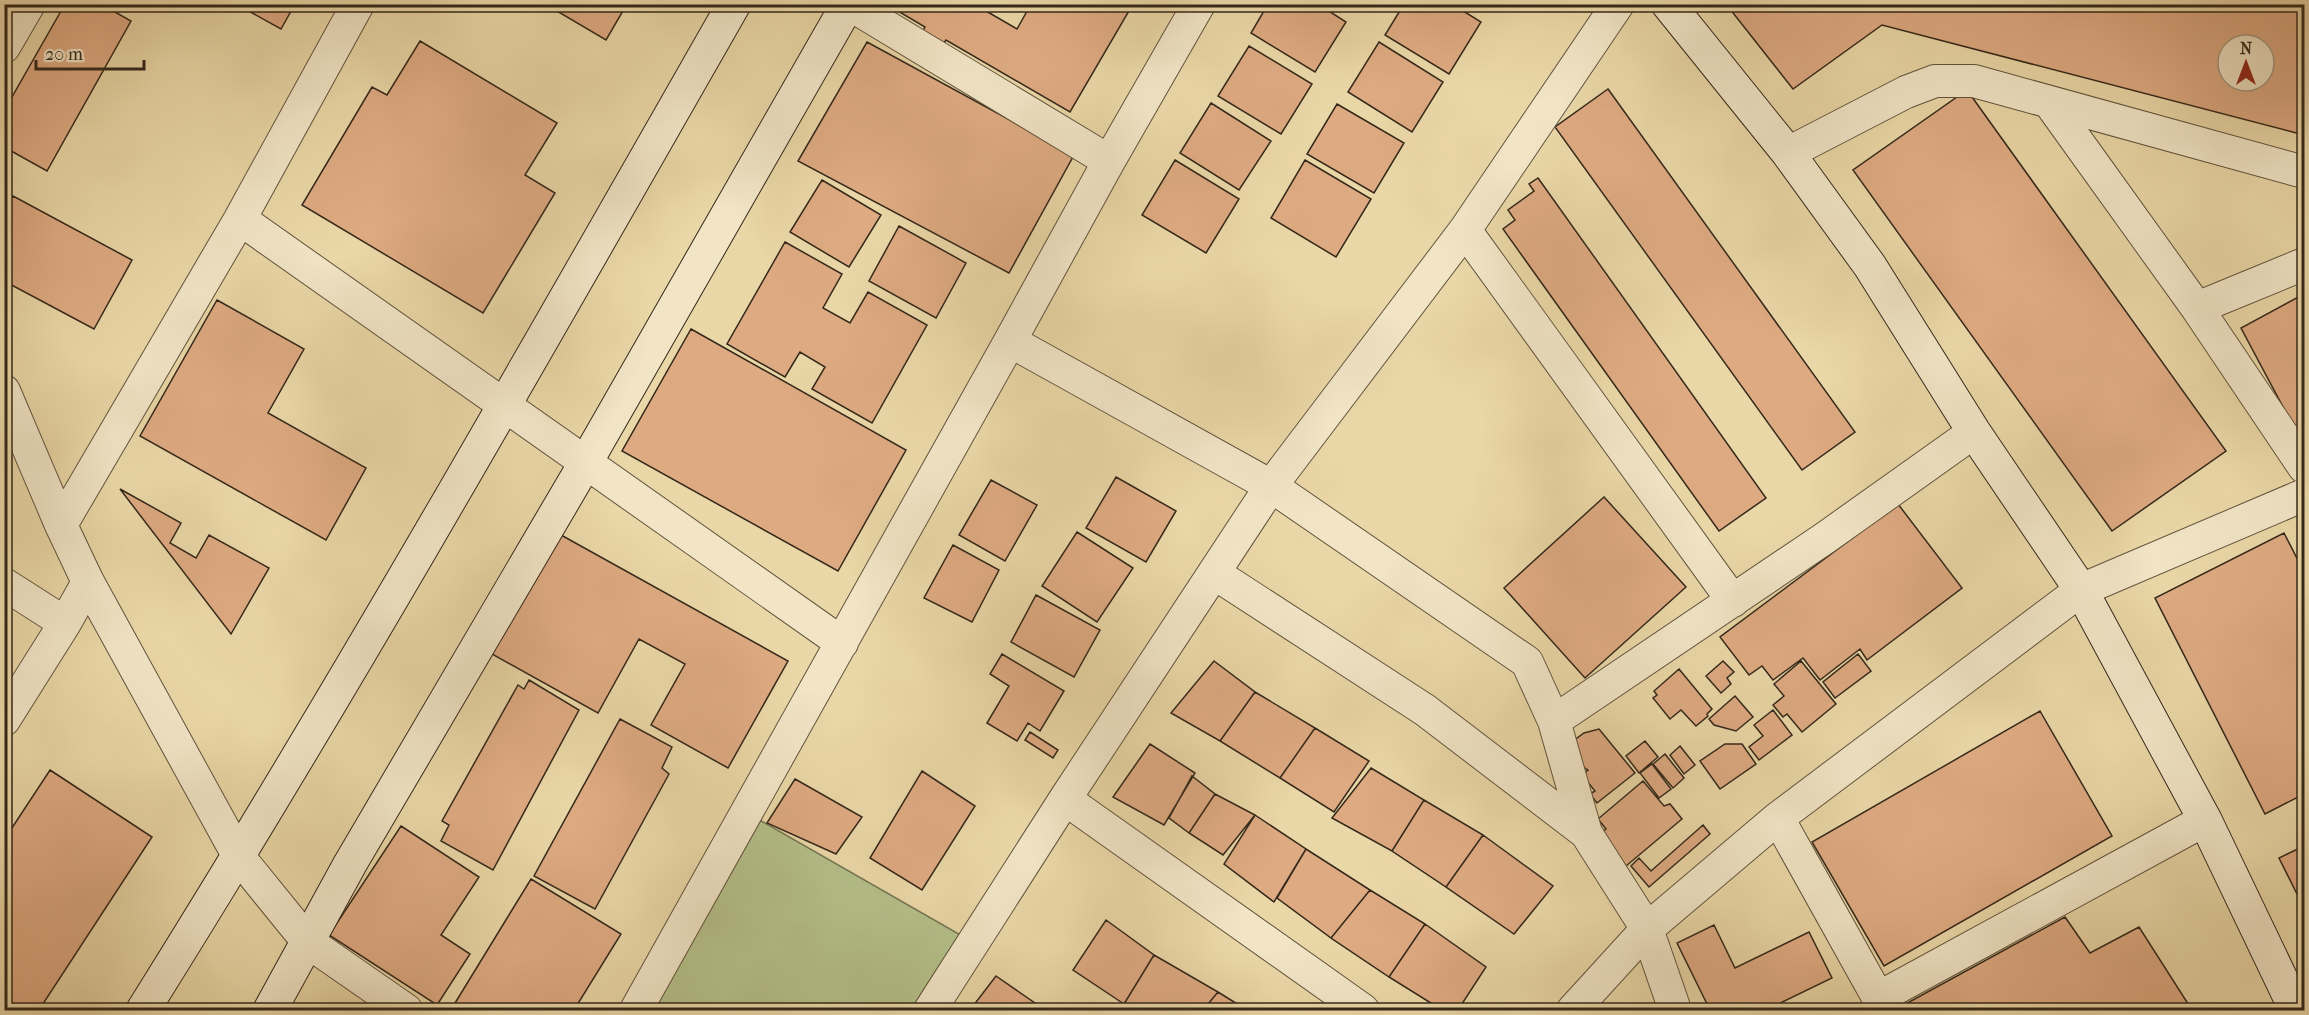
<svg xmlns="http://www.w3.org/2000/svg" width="2309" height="1015" viewBox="0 0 2309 1015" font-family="'IM FELL French Canon',serif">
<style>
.green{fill:#b4bf89;stroke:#747452;stroke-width:1.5}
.building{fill:#deaa82;stroke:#33281a;stroke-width:1.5;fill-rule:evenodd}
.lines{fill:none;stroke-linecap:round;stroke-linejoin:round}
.street-casing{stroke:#61543d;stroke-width:34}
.secondary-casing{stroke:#33281a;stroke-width:35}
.street{stroke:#f1e5c6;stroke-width:32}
.secondary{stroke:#f1e5c6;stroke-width:33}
</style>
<rect width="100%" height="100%" fill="#ead7a7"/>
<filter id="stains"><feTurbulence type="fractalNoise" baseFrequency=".00333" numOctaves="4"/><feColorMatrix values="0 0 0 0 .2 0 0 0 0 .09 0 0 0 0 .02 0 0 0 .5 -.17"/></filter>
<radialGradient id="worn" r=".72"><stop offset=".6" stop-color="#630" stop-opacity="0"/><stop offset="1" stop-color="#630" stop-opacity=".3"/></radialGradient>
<path class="green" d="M756,818L964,937L915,1010H651Z"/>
<path class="building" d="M65,4H101L131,21L47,171L4,147V111Z
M236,4H295L281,29Z
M545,4H627L606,40Z
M974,4L1017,29L1031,4H1133L1070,112L946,40L942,46L921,34L925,27L893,8L888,15L871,5Z
M1268,4H1318L1346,22L1315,72L1251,33Z
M1404,4H1452L1481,22L1449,74L1385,35Z
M1726,4H2271L2304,14V135L1882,25L1793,89ZM2228,45H2264V81H2228Z
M420,41L557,123L525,175L555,193L483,313L302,205L372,87L387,95Z
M867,42L1074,155L1009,273L798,161Z
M1379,42L1443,82L1412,132L1348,92Z
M1249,46L1312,84L1281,134L1218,96Z
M1608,89L1855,432L1802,470L1555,127Z
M1967,90L2226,451L2112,531L1853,170Z
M1211,103L1271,141L1239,190L1180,153Z
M1337,104L1404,143L1374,193L1307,154Z
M1175,160L1239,199L1206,253L1142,215Z
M1305,160L1371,199L1336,257L1271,218Z
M1538,178L1766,498L1719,531L1503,229L1515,220L1508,210L1534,191L1529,184Z
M822,180L881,215L849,267L790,232Z
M13,196L132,260L94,329L4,281V212Z
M899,226L966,263L936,318L869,281Z
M785,242L842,274L823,308L850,323L868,292L927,325L872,423L812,389L825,367L800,352L785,377L727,344Z
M2304,294V436L2300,439L2241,328Z
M217,300L304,349L268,413L366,468L326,540L140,436Z
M691,329L906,450L838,571L622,451Z
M1116,477L1176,511L1146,562L1086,528Z
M991,480L1037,505L1005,561L959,535Z
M120,489L181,523L170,543L196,558L209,535L269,568L231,634Z
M1604,497L1686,587L1585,678L1504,588Z
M1898,504L1962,588L1867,660L1860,649L1820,680L1803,658L1773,680L1762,666L1749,675L1720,637Z
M552,530L788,661L728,768L651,725L685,664L639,639L598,713L492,654Z
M1077,532L1133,568L1097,622L1042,586Z
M2284,533L2304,572V794L2265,814L2155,598Z
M953,545L999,570L972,622L924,598Z
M1036,595L1100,630L1074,677L1011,642Z
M1002,654L1064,691L1040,731L1028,723L1017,741L987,723L1009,686L990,674Z
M1858,654L1871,671L1835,698L1823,682Z
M1214,661L1255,692L1220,741L1171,713Z
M1723,661L1734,672L1727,678L1731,684L1721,693L1706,676Z
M1801,661L1836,704L1802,732L1787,714L1783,717L1773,705L1784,696L1774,684Z
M1679,669L1712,709L1707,714L1708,716L1696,726L1681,710L1670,719L1653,698L1657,695L1654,691Z
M529,680L579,710L493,870L441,841L449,825L442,821L518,685L524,689Z
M1255,692L1315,728L1280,778L1220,741Z
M1735,696L1753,717L1736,731L1714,725L1709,719Z
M1773,710L1792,735L1759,760L1749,747L1763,736L1754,725Z
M2040,711L2112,836L1884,966L1812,842Z
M620,719L672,747L662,768L669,774L595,909L534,876Z
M1315,728L1369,761L1334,812L1280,778Z
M1599,729L1635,773L1597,803L1590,794L1595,791L1582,775L1588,770L1578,764L1569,744L1584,733Z
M1030,732L1058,750L1053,758L1025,740Z
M1645,741L1658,757L1639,773L1626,756Z
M1150,744L1195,773L1164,825L1113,797Z
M1725,744H1742L1756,764L1720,789L1700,761Z
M1680,746L1695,765L1684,774L1670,755Z
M1665,754L1684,778L1673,788L1653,764Z
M1652,764L1671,789L1659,798L1640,773Z
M1371,768L1424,800L1392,851L1332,818Z
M50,770L152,837L39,1010H4V840Z
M922,771L975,806L922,890L870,858Z
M1192,776L1215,794L1189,833L1169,818Z
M795,779L862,817L836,854L767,823Z
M1643,781L1664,806L1670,804L1682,819L1626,866L1600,834L1606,829L1598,819Z
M1215,794L1255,815L1223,855L1189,833Z
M1424,800L1483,835L1446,887L1392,851Z
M1255,815L1306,849L1274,902L1224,864Z
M1703,825L1710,834L1649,887L1631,866L1639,858L1651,871Z
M401,826L479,877L441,935L470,954L437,1005L329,935Z
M1483,835L1553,886L1514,934L1446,887Z
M2304,846V908L2279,858Z
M1306,849L1370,890L1331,938L1277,898Z
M531,879L621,934L574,1010H457L452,1008Z
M1370,890L1425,924L1389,977L1331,938Z
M2065,917L2090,953L2139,927L2192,1010H1902L1900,1007Z
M1106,920L1154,955L1124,1004L1073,970Z
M1425,924L1486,967L1458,1010H1442L1389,977Z
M1714,925L1735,968L1809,932L1832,978L1766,1010H1710L1677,943Z
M1154,955L1218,992L1203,1010H1133L1124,1004Z
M996,976L1045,1010H970Z
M1218,992L1247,1010H1203Z"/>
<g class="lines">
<g class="street-casing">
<path id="street" d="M849,4L1109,161
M4,47L29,4
M2049,102L2197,308L2304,467
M1788,153L1906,92L1935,81H1974L2304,172
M240,219L842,643
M1465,230L1733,601
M2197,308L2304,264
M1010,341L1271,486L1527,662L1554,721L1586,833L1647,929L1675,1010
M4,391L61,525L88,582L239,857L308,942L406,1010
M61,525L240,219L358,4
M1214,573L1425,710L1586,833
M4,584L65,623
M4,720L65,623L88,582
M1554,721L1825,538L1974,432
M1065,799L1363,1010
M1778,818L1885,1010
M1878,998L2205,820
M636,1010L1010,341L1109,161L1199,4
M930,1010L1065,799L1271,486L1465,230L1618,4
M1573,1010L1647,929L1778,818L2081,590L2304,495"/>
</g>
<g class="secondary-casing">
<path id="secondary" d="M1668,4L1788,153L1870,266L1974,432L2081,590L2205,820L2296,1010
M143,1010C349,681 541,342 734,4
M270,1010L350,864L586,462L848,4"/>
</g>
<use href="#street" class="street"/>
<use href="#secondary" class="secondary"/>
</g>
<rect width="2309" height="1015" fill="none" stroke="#ead7a7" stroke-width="24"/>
<rect x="6" y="6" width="2297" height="1003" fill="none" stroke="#33281a" stroke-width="3"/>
<rect x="12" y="12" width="2285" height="991" fill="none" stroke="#33281a" stroke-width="1.5"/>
<g transform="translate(2246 63)"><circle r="28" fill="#f1e5c6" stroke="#a59981" stroke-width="1.5"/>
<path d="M0-4.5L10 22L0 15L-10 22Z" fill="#8f2418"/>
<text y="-9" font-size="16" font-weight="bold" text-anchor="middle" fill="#33281a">N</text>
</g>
<path d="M36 60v9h108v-9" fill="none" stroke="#33281a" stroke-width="3"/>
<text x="45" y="60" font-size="18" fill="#33281a" stroke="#f1e5c6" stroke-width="4.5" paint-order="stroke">20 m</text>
<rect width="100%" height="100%" filter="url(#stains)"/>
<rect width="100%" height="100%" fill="url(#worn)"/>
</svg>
